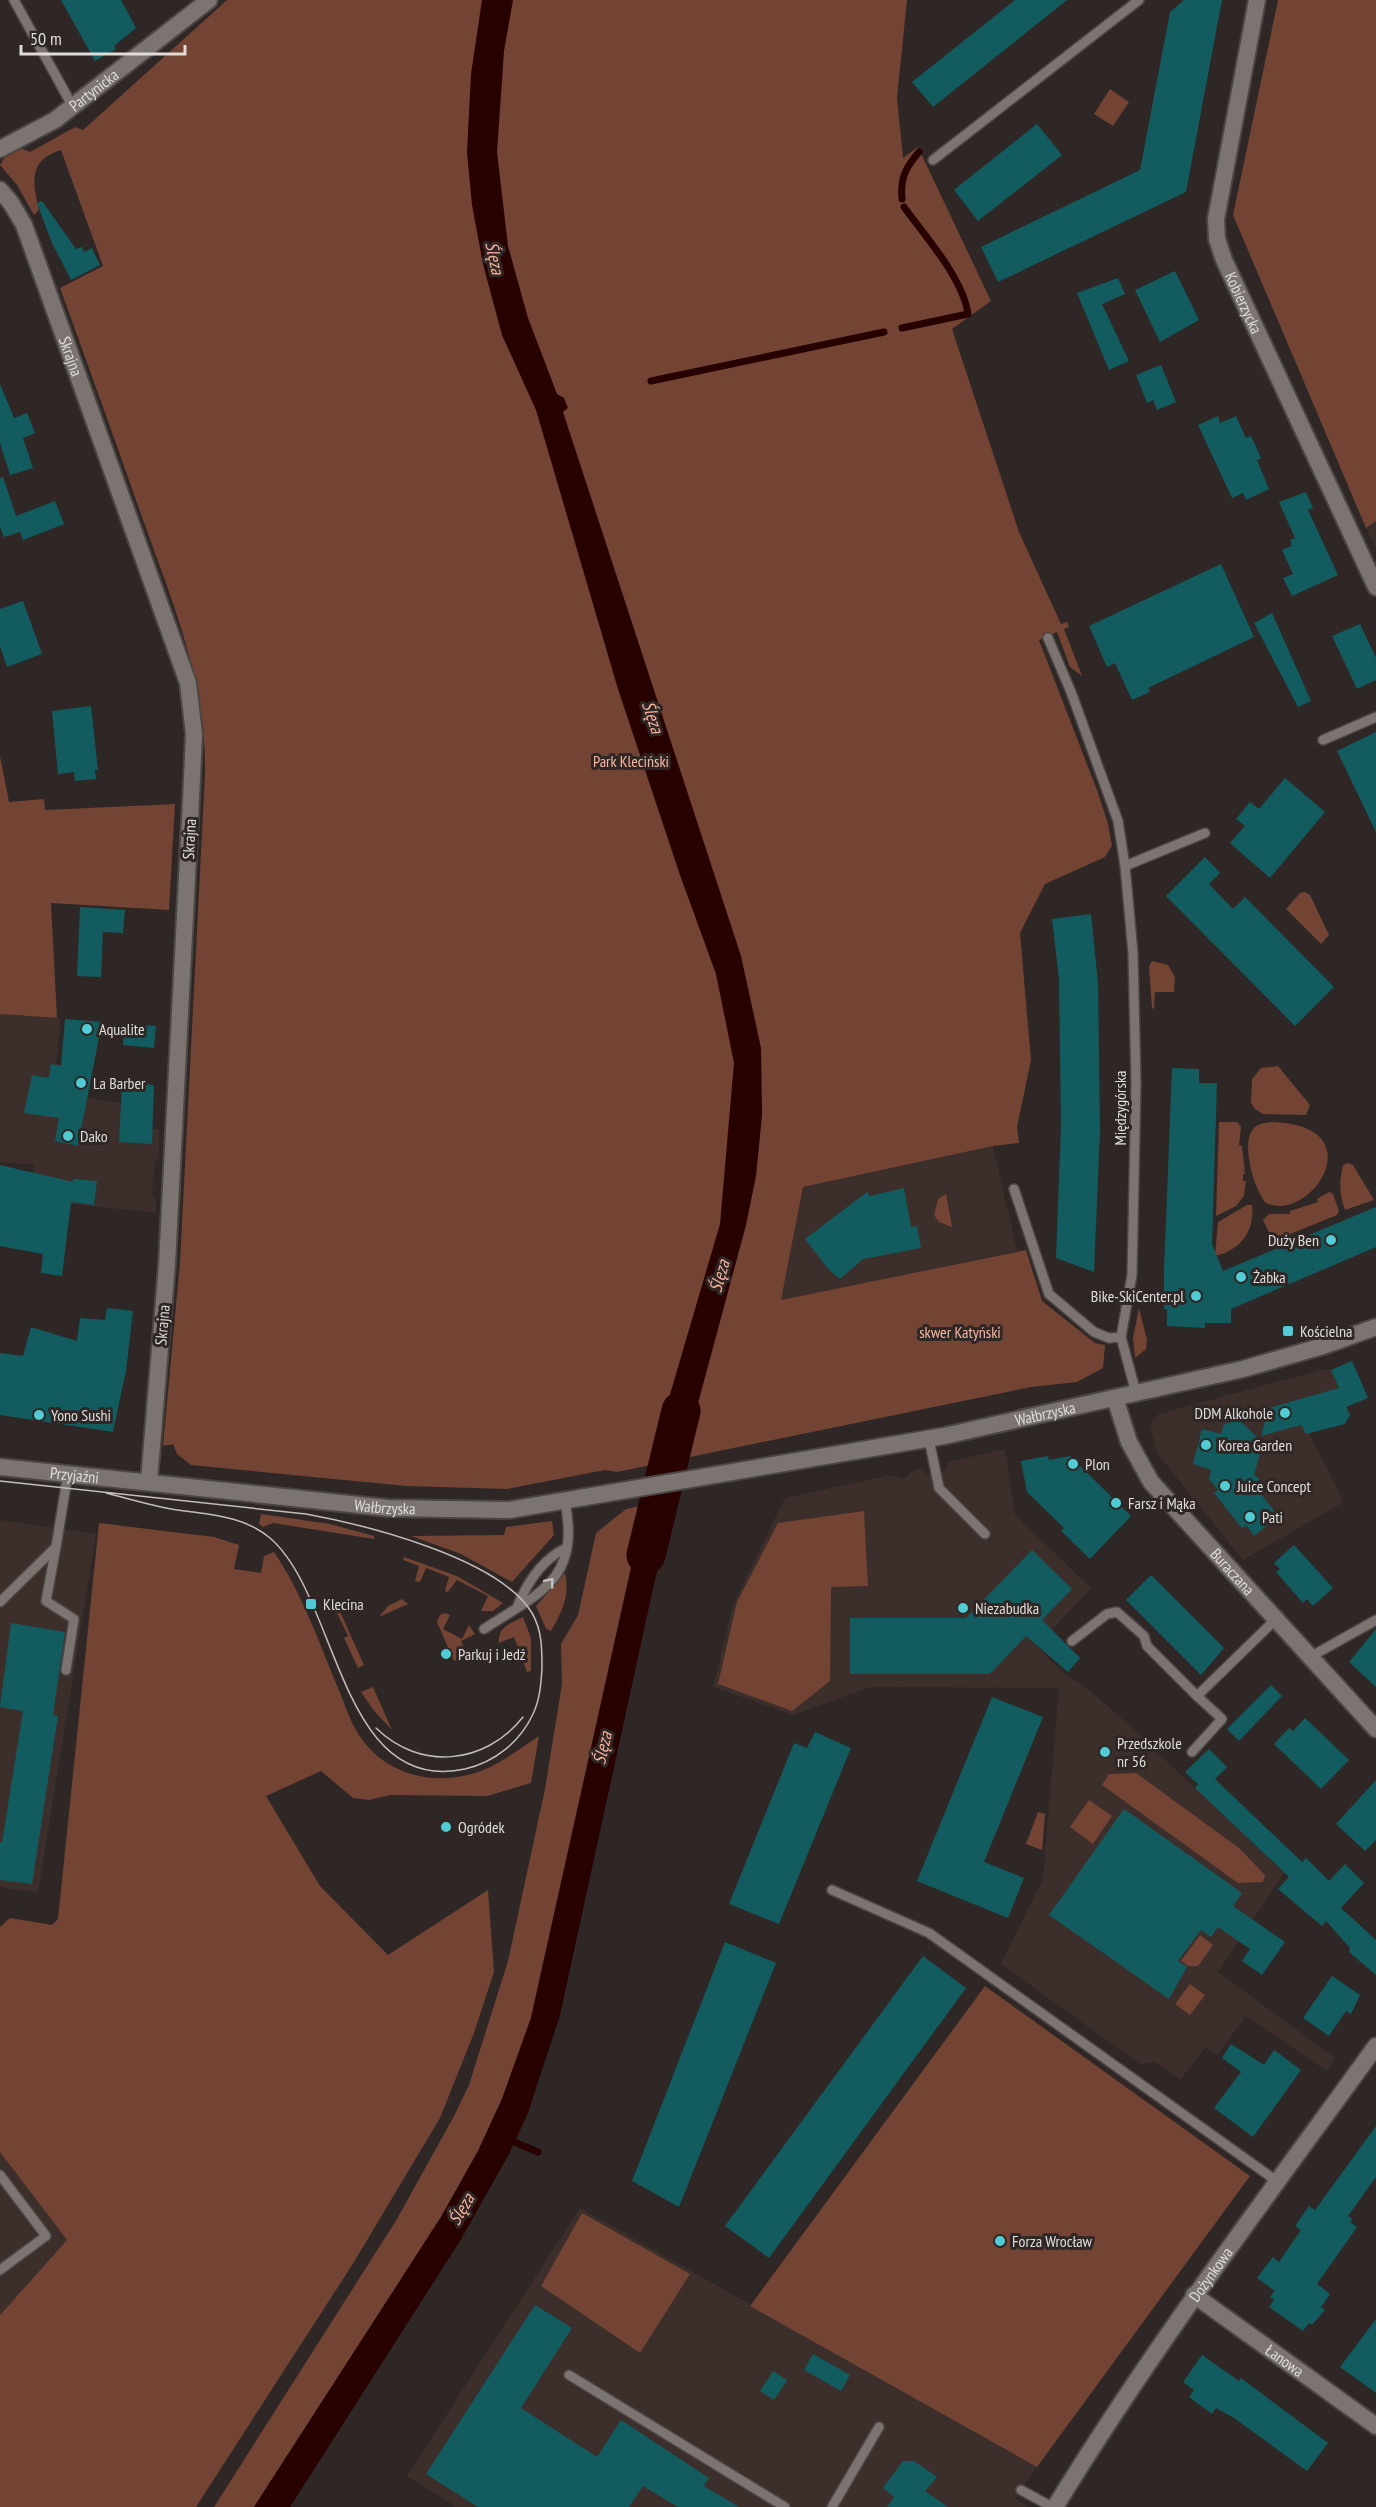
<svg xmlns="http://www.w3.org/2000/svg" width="1376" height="2507" viewBox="0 0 1376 2507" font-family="'PT Sans Narrow',sans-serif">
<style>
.built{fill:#3c2f2b}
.green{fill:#734333}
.water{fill:#270200}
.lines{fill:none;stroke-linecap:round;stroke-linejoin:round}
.stream{stroke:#270200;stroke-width:7}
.river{stroke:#270200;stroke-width:39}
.building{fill:#125c60}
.service-casing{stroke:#4b4543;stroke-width:12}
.minor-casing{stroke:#4b4543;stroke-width:20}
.tertiary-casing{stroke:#4b4543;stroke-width:20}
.service{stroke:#7b7471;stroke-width:9}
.minor{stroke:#7b7471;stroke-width:16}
.tertiary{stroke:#7b7471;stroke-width:16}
.tram{stroke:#c2bdbb;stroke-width:1.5}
.oneway{stroke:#c7c2c0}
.poi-dot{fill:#51ccd4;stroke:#2e2725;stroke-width:2}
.labels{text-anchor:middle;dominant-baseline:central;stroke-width:6;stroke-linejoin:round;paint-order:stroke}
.street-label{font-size:16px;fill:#e0dcda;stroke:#2e2725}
.park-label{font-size:16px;fill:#fdb59c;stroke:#2e2725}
.poi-label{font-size:16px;fill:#e0dcda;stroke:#2e2725;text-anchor:start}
.water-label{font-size:18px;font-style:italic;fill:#fbb29a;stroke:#2e2725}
</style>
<rect width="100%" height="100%" fill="#2e2725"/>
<path class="built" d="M1376,521V549L1366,528Z
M0,1014L61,1019L56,1064L69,1067L87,1098L121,1103L120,1127L159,1129V1158L155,1160L152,1196L156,1201V1213L26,1199L35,1165L0,1162Z
M993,1146L1017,1251L780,1301L803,1187Z
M1321,1370H1331L1350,1415L1309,1433L1344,1502L1243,1560L1157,1453L1151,1429L1152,1421L1159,1414Z
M1005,1449L1015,1515L1091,1588L1037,1646L1063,1673L1083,1685L1119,1716L1284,1873L1218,1972L1335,2058L1327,2071L1246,2016L1217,2055L1206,2047L1180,2080L1155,2062L1140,2064L1001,1964L1043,1879L1059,1688L871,1687L793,1715L713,1687L734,1602L785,1498L891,1475L904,1479L912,1471L920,1468L928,1475L945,1471L948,1462Z
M0,1520L96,1534L38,1893L0,1887Z
M0,2151L67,2240L0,2315Z
M580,2208L1037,2467L1015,2499L1029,2507H457L407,2476Z"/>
<path class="green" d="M227,0H907L897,98L903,158L918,147L991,301L952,329L1019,532L1061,624L1067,622L1069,627L1064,629L1082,676L1070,667L1057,632L1039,640L1097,790L1108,824L1112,846L1105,857L1045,884L1020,933L1031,1060L1017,1127L1019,1143L993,1146L803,1187L781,1300L1026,1250L1042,1301L1095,1343L1105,1345L1103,1368L1077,1382L1031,1387L617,1472L605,1470L507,1489L406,1486L191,1465L177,1454L173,1444L163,1446L180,1262L205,774C207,683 173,604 143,520C116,443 88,365 60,288L103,266L61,150C29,160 32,181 39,210L34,215L17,185L0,165L7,154L20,148L30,152L75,127L83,130Z
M1278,0H1376V521L1366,528L1233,215Z
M1110,89L1129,102L1113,126L1094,114Z
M0,756L9,802L44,799L45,810L175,804L169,910L51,903L57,1018L0,1014Z
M1305,892L1310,895L1329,935L1321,944L1286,909L1300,893Z
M1152,961L1168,965L1175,977L1174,992H1155L1154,1009L1152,1008L1149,966Z
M1278,1066L1310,1105L1306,1115L1263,1114L1255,1109L1251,1103L1252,1079L1261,1068Z
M1219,1122H1237L1241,1127L1239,1145L1242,1146L1245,1174H1243V1181H1246L1244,1196L1236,1206L1216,1216Z
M1272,1122C1376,1125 1311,1224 1266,1203C1254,1190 1240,1142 1254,1128C1259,1123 1266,1123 1272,1122Z
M1348,1163L1353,1165L1374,1200L1345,1210C1339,1193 1339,1182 1343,1165Z
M1329,1192L1333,1194L1339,1211L1337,1215L1273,1241L1263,1220L1269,1214H1290V1211L1318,1202L1317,1199Z
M946,1194L952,1227L939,1222L934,1215L938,1199Z
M1247,1205H1252C1255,1231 1241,1250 1215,1256L1218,1222Z
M1139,1308L1147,1340L1146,1349L1135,1358L1133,1338Z
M645,1505L531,2018L502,2099L478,2151L441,2217L254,2507H214L397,2219L454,2116L469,2085L508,1961L545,1789L562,1684L561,1644L578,1615L596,1533L626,1509Z
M864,1511L868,1586L831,1587L830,1681L792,1711L718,1684L737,1602L778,1523Z
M261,1514L330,1524L374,1536V1539L273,1523L263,1527L259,1524Z
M552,1521L554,1535L512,1582L461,1554L411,1536L504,1535L506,1527Z
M99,1523L214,1537L239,1545L234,1569L261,1573L264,1556L274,1552C302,1593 319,1642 338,1688C344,1702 349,1718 356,1730C383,1778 441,1789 488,1768C506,1760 523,1746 539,1736L531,1783L487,1796L390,1795L369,1800L353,1798L321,1771L266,1796L320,1886L388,1955L488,1890L494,1972L474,2033L440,2118L354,2262L196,2507H0V2315L67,2240L0,2152V1927L10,1918L52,1925L58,1919Z
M404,1557L457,1576L503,1603L493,1611H481L488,1596L457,1580L447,1593L445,1590L449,1577L426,1568L420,1582L415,1581L419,1566L403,1560Z
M565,1573C570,1596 562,1612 551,1631L546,1629L536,1606Z
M334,1598L364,1665L358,1668L344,1638L348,1636L331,1600Z
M402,1599L408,1604L379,1617L388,1606Z
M445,1613L450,1615L443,1629L462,1639L469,1625L475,1634L461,1641L468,1655L454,1661L437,1622L440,1615Z
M523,1617L531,1638V1671L527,1672L514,1637L499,1643C497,1627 511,1623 523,1617Z
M373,1687L392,1730L375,1712L361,1692Z
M1136,1773L1239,1848L1265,1875L1263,1882L1238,1883L1102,1785L1109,1774Z
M1089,1800L1112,1816L1093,1844L1070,1827Z
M1038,1812L1045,1814L1042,1850L1026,1844Z
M1200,1935L1213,1945L1198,1966H1188L1181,1961Z
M1190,1984L1205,1995L1190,2015L1175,2004Z
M985,1986L1250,2176L1037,2467L750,2306Z
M582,2213L690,2274L640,2353L541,2286Z"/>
<path class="water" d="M482,0H513L504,51L497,152L508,246L528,318L557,394L564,398L568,408L563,412L741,956L761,1048L762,1115L756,1176L746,1225L683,1459L651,1465L671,1391L720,1224L734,1063L716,974L680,875L618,689L536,410L502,335L483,264L472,205L467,152L471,74Z
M679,1499L670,1517L652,1593L560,2015L528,2113L509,2154L460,2241L290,2507H254L441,2217L478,2151L502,2099L531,2018L645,1505Z"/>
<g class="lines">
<path class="stream" d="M902,199C900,178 906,167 919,152
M902,328L968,314C963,278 925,236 904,207
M651,381L884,332
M514,2142L538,2152"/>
<path class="river" d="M646,1555L681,1411"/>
</g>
<path class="building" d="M61,0H121L136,28L114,46L116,49L95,61Z
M1015,0H1067L933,107L912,82Z
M1184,0H1222L1186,192L998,282L981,247L1140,170L1170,12Z
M1037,124L1062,155L978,221L954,190Z
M42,201L76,249L82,247L84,252L92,248L100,265L71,280L52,243L37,203Z
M1175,271L1199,320L1160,342L1135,290Z
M1118,278L1125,294L1102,304L1129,361L1109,370L1077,293Z
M1161,365L1176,402L1157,410L1153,400L1147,403L1136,375Z
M0,384L14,418L27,413L35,433L23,438L33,468L10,475L0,443Z
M1218,416L1220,423L1236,416L1246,438L1251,436L1261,458L1257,460L1269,489L1246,500L1243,493L1232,498L1198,425Z
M3,477L16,516L55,501L64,524L23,540L20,532L4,537L0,527V478Z
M1306,492L1313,508L1308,510L1338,575L1292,596L1283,578L1293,574L1282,550L1292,546L1290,540L1295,538L1279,502Z
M1221,564L1254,637L1148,688L1150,692L1132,700L1115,663L1107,667L1089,626Z
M23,601L42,654L7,667L0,646V609Z
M1272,613L1311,701L1298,707L1254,623Z
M1360,624L1376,658V680L1357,689L1332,636Z
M91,706L98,770H95L96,779L75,781L74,772L58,774L52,711Z
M1376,732V832L1337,751Z
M1285,778L1325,812L1270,878L1230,843L1245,826L1236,819L1250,802L1259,809Z
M1205,857L1220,873L1209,884L1233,909L1245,897L1334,987L1295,1026L1166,896Z
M80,907L125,910L123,933L103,932L101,977L77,976Z
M1091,914L1098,983L1100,1131L1094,1272L1056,1258L1061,1125L1059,979L1052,919Z
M65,1019L102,1022L78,1146L55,1141L59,1118L24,1113L32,1075L49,1078L51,1064L61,1066Z
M124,1024L156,1026L154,1048L123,1045Z
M1172,1068L1199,1069V1083H1217L1212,1244L1223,1271L1376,1207V1247L1231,1309V1323H1205V1328L1167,1326V1309H1164V1270Z
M122,1083L154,1085L152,1144L119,1142Z
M0,1165L73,1182V1179L97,1181L94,1205L71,1202L62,1276L41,1273L43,1254L0,1246Z
M904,1188L911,1227L917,1226L921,1248L863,1259L840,1279L829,1270L805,1239L867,1192L870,1196Z
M107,1308L133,1311L126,1371L113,1432L0,1415V1353L23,1356L31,1327L77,1341L80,1318L105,1320Z
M1352,1361L1368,1398L1346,1407L1350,1415L1345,1424L1306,1434L1301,1425L1261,1436L1269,1408L1339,1388L1331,1370Z
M1239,1420L1259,1439L1261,1450L1254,1475L1259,1478L1256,1488L1275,1512V1519L1254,1536L1246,1525L1242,1528L1214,1493L1218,1490L1209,1479L1211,1470L1193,1464L1202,1429L1221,1434L1224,1424Z
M1048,1456L1049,1460L1070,1456L1131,1516L1090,1559L1061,1531L1064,1528L1027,1492L1021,1461Z
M1294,1545L1333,1588L1313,1606L1307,1599L1303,1603L1276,1572L1280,1569L1274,1563Z
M1032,1550L1072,1589L1042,1620L1080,1658L1068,1672L1026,1636L990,1674H850V1618H966Z
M1151,1575L1224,1648L1201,1675L1126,1600Z
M11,1623L65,1632L53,1715L58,1716L32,1884L0,1880V1842L2,1843L23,1711L0,1707Z
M1376,1629V1687L1349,1662Z
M1271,1685L1282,1696L1239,1741L1227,1729Z
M992,1697L1043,1717L984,1862L1024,1878L1008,1918L917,1881Z
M1305,1718L1349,1760L1321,1789L1274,1744L1289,1728L1293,1731Z
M815,1732L851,1748L779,1924L729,1904L794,1743L807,1748Z
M1209,1749L1227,1767L1215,1779L1302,1862L1306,1858L1329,1881L1345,1864L1364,1883L1341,1908L1376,1940V1975L1349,1952L1350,1948L1326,1921L1322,1926L1278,1889L1289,1877L1195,1788L1198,1784L1185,1772Z
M1376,1780V1840L1365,1851L1336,1824Z
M1124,1809L1242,1893L1233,1906L1285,1942L1262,1975L1242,1961L1250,1949L1218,1927L1211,1937L1201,1930L1178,1961L1187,1967L1169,1999L1049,1915Z
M725,1942L776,1963L679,2207L632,2181Z
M923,1956L966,1988L769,2258L725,2226Z
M1332,1976L1360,1995L1351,2014L1346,2011L1329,2036L1303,2018Z
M1231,2044L1264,2065L1274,2050L1301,2070L1253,2137L1214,2108L1241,2072L1222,2058Z
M1376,2126V2177L1348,2216L1353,2219L1350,2222L1357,2227L1317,2284L1330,2294L1321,2307L1325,2310L1312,2325L1309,2323L1303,2331L1269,2307L1274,2300L1270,2297L1275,2291L1257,2278L1273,2257L1279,2262L1301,2230L1295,2226L1309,2206L1315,2210Z
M535,2305L572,2328L521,2408L597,2457L621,2420L709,2478L704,2486L739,2507H678L643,2486L629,2507H478L426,2474Z
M1376,2319V2393L1340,2367Z
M813,2354L850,2375L841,2391L804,2370Z
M1202,2355L1239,2381L1241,2378L1328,2443L1307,2471L1234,2418L1216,2408L1212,2414L1189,2397L1194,2390L1183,2382Z
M773,2371L787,2380L774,2400L760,2391Z
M903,2461H914L937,2477L925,2491L948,2507H887L894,2497L883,2488Z"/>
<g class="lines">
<g class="service-casing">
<path id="service" d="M14,0L73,107
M933,160L1139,0
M1048,638L1071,692L1118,821L1125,866L1133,953L1136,1083L1132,1275L1121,1337L1136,1393
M1323,740L1376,717
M1125,866L1205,833
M1014,1189L1049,1294L1094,1332L1109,1338L1121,1337
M929,1439L939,1488L985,1534
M56,1547L46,1601L74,1619L66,1670
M0,1602L56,1547L68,1473
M518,1605C528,1581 543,1559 566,1548
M484,1629C542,1591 580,1580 565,1501
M1072,1641L1107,1614L1117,1612L1144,1636L1147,1646L1197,1696L1276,1619
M1310,1657L1376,1620
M1192,1752L1222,1719L1197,1696
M832,1890L929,1933L1278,2182
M0,2175L46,2236L0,2270
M569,2375L785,2507
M1021,2490L1052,2507
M832,2507L879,2427"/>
</g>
<g class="minor-casing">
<g id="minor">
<path id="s1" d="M1257,0L1216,219L1217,239L1224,260L1376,587"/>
<path id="s2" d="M0,149L55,120L209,0"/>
<path id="s3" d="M1115,1398L1129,1442L1151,1482L1376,1729"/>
<path id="s4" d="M1194,2295L1376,2426"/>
<path id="s5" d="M1055,2507C1153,2347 1266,2198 1376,2046"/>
</g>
</g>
<g class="tertiary-casing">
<g id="tertiary">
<path id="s6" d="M0,190L11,203L24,225L188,683L194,734L191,800L167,1264L149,1481"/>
<path id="s7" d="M0,1467L388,1508L509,1510L944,1436L1243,1369L1323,1346L1376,1327"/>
</g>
</g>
<use href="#service" class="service"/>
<use href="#minor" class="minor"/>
<use href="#tertiary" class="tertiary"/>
<path class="tram" d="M0,1481L306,1514C366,1525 499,1558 532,1613C542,1630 542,1649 542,1668C541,1684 540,1699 533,1714C520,1742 495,1762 465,1769C339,1796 339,1597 270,1538C240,1513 202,1515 166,1508C146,1504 126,1498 106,1493
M376,1728C420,1771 485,1765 523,1717"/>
</g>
<defs><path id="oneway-chevron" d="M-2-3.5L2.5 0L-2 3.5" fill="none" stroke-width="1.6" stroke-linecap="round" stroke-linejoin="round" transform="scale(1.5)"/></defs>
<use class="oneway" href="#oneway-chevron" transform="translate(550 1582) rotate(-50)"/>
<g class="poi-dot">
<circle cx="87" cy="1029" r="6"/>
<circle cx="81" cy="1083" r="6"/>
<circle cx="68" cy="1136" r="6"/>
<circle cx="1331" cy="1240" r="6"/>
<circle cx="1241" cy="1277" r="6"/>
<circle cx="1196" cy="1296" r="6"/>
<rect x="1282" y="1325" width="12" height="12" rx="3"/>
<circle cx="1285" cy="1413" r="6"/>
<circle cx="39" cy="1415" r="6"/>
<circle cx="1206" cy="1445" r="6"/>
<circle cx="1073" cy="1464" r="6"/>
<circle cx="1225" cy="1486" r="6"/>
<circle cx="1116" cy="1503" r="6"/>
<circle cx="1250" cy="1517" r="6"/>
<rect x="305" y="1598" width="12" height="12" rx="3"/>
<circle cx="963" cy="1608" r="6"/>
<circle cx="446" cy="1654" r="6"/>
<circle cx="1105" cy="1752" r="6"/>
<circle cx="446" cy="1827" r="6"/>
<circle cx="1000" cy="2241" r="6"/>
</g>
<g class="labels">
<g class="street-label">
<text stroke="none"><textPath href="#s2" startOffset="111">Partynicka</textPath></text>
<text stroke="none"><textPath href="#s1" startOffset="312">Kobierzycka</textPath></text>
<text stroke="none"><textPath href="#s6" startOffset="182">Skrajna</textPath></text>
<text transform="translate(189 839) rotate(-87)">Skrajna</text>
<text transform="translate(1120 1108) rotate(-90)">Międzygórska</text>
<text transform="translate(162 1325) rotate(-85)">Skrajna</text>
<text stroke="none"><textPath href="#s7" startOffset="1056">Wałbrzyska</textPath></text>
<text stroke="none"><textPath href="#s7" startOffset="75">Przyjaźni</textPath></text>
<text stroke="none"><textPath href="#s7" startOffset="387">Wałbrzyska</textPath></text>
<text stroke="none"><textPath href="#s3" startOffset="213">Buraczana</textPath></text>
<text stroke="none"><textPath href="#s5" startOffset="280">Dożynkowa</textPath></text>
<text stroke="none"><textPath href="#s4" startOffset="112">Łanowa</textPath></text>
</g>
<g class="park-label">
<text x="631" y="761">Park Kleciński</text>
<text x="960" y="1332">skwer Katyński</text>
</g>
<g class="poi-label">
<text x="99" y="1029">Aqualite</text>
<text x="93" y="1083">La Barber</text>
<text x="80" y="1136">Dako</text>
<text x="1319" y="1240" text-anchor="end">Duży Ben</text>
<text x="1253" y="1277">Żabka</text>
<text x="1184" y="1296" text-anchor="end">Bike-SkiCenter.pl</text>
<text x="1300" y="1331">Kościelna</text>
<text x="1273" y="1413" text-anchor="end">DDM Alkohole</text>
<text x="51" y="1415">Yono Sushi</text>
<text x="1218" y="1445">Korea Garden</text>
<text x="1085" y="1464">Plon</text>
<text x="1237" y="1486">Juice Concept</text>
<text x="1128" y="1503">Farsz i Mąka</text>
<text x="1262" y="1517">Pati</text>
<text x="323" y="1604">Klecina</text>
<text x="975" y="1608">Niezabudka</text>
<text x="458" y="1654">Parkuj i Jedź</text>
<text x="1117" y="1743">Przedszkole<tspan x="1117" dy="18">nr 56</tspan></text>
<text x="458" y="1827">Ogródek</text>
<text x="1012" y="2241">Forza Wrocław</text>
</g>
<g class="water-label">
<text transform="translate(495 258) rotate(78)">Ślęza</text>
<text transform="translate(653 717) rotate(72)">Ślęza</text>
<text transform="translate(719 1276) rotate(-74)">Ślęza</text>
<text transform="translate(602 1748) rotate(-77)">Ślęza</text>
<text transform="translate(461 2209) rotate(-59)">Ślęza</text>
</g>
</g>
<path d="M21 45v9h164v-9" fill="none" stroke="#e0dcda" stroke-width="3"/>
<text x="30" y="45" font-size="18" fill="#e0dcda" stroke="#2e2725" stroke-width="4.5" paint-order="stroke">50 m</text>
</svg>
